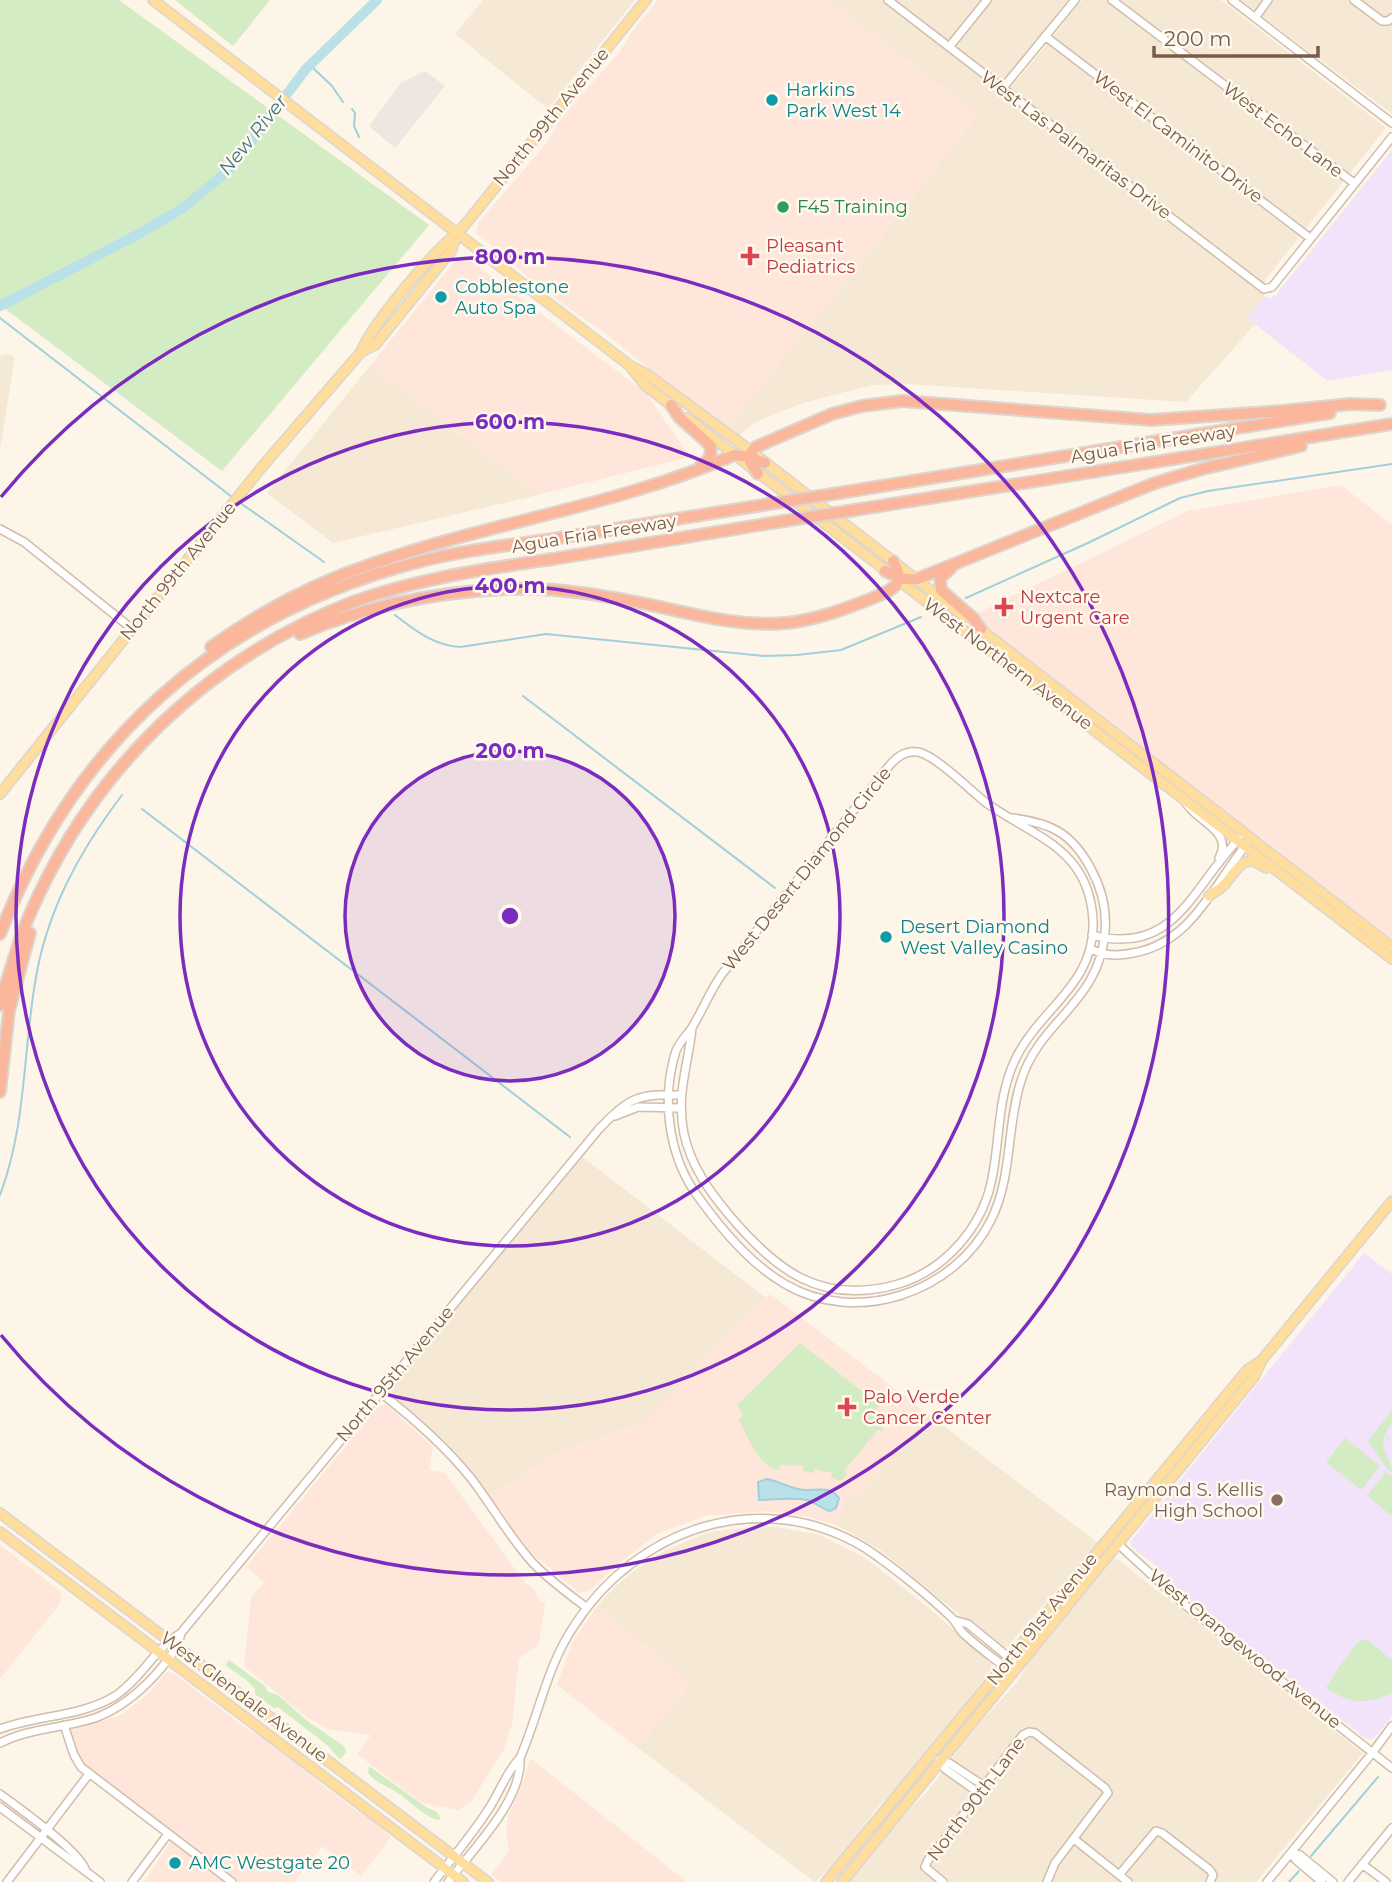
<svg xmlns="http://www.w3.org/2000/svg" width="1392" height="1882" viewBox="0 0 1392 1882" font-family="Montserrat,sans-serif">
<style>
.residential{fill:#f5e8d5}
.commercial{fill:#fee6da}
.industrial{fill:#eee7e1}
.education{fill:#f2e3fa}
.green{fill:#d3ecc4}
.water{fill:#bae0e8;stroke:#a0d0db;stroke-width:2}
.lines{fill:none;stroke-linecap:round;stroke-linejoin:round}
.stream{stroke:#a0d0db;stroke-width:2}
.river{stroke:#bae0e8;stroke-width:10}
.minor-casing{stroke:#d0bdac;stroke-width:10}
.major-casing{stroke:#dcd5d0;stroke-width:12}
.highway-casing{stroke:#dcd5d0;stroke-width:14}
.minor{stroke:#fff;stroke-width:7}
.major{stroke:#fedd9d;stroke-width:9}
.highway{stroke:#fab79b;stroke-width:10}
.highway-bridge-casing{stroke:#dcd5d0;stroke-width:14;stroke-linecap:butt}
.highway-bridge{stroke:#fab79b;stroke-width:10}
.ring{fill:none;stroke:#7b2cbf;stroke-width:3.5}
.culture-dot{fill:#0f9aa8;stroke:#fff9ee;stroke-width:2.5}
.leisure-dot{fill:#2e9e5b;stroke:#fff9ee;stroke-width:2.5}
.health-dot{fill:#e0444e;stroke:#fff9ee;stroke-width:2.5}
.education-dot{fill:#8d6e63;stroke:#fff9ee;stroke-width:2.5}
.labels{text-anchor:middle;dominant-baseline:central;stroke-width:5;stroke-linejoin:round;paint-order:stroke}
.culture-label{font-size:18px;fill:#0d838f;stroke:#fff9ee;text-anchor:start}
.street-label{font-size:18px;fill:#795c4a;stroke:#fff9ee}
.leisure-label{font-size:18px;fill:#27864d;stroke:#fff9ee;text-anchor:start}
.health-label{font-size:18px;fill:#be3a42;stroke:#fff9ee;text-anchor:start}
.education-label{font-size:18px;fill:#785e54;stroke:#fff9ee;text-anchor:end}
.water-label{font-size:19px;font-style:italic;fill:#3f7786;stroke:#fff9ee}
.centre{fill:#7b2cbf;stroke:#fff9ee;stroke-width:3.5}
.ring-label{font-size:21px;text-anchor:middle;font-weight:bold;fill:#7b2cbf;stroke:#fff9ee;stroke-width:5;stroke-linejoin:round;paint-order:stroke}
</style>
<rect width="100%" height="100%" fill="#fdf5e7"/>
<path class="residential" d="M483,0H635L548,109L455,34Z
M828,0H1068L1002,82L1000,94L1013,86L1082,0H1221L1386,128L1265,280L1264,296L1247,318L1255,324L1186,402L907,384L872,385L803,403L758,421L738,436L727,428L873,249L978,114Z
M1241,0H1392V114Z
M8,354L15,357L0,449V356Z
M370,366L538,495L333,543L267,493Z
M580,1155L766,1298L641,1425L618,1430L550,1456L490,1497L457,1454L438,1435L394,1398L391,1389Z
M928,1414L1098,1543L1007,1647L997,1645L879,1549L838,1526L847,1493L864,1489Z
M759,1526L777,1527L820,1535L867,1559L931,1610L992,1663L991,1668L969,1699L893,1793L879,1805L841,1856L815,1882L638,1748L691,1683L597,1606L615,1587L634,1571L666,1550L710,1532Z
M1117,1559L1363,1753L1256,1882H849L905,1814L927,1792L972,1732L1018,1681L1028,1663L1113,1560Z"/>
<path class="commercial" d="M658,0H828L978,114L873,249L727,428L656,375L607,334L574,312L528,277L477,233L478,223L547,143L558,123L576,101L618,54L632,32Z
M467,258L646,393L690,457L538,495L370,366L456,260Z
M1341,485L1392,525V939L1317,884L1264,839L1239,824L1176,776L1124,732L1100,717L1004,642L976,617L980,612L1188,511Z
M770,1294L928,1414L864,1489L857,1495L847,1493L838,1526L810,1517L768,1511L704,1516L657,1534L618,1564L589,1591L579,1593L526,1548L490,1497L550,1456L618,1430L641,1425Z
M386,1404L433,1447L429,1470L445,1473L525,1583L534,1589L539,1601L545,1603L539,1644L519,1659L512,1724L504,1749L471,1802L459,1810L422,1803L357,1754L371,1735L328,1729L308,1718L244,1666L251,1598L264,1582L246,1567L378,1407Z
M0,1545L59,1590L62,1595L59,1605L0,1679Z
M597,1606L691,1683L638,1748L557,1685L572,1643Z
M172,1672L251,1732L256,1731L293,1759L321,1784L358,1812L368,1816L391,1837L361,1876L322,1846L294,1882H144L175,1835L85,1767L77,1753L70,1729L119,1716L144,1698L166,1673Z
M530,1758L687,1882H501L491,1875L509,1851L506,1833L508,1816L525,1777Z"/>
<path class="industrial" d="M425,71L445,86L395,148L369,126L401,83Z"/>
<path class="education" d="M1392,150V370L1328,381L1247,318L1264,296L1270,298L1275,296Z
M1364,1253L1392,1274V1716L1374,1738L1370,1739L1365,1738L1180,1592L1157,1567L1132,1547L1130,1542Z"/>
<path class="green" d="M0,0H119L429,225L222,471L0,305Z
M175,0H270L233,46Z
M800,1343L880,1405L875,1410L879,1413L874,1420L884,1429L882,1432L878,1430L844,1471L847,1475L841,1481L831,1478L832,1473L815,1469L813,1473L803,1471V1466L780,1465L779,1470C757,1466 749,1438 739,1420L743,1416L737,1405Z
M1392,1410V1423L1385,1434L1392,1441L1384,1435C1380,1451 1392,1459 1392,1473C1380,1464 1378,1451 1367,1442Z
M1345,1438L1380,1466L1361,1490L1326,1462Z
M1386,1472L1392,1476V1516L1367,1496Z
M1366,1639L1392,1660V1693C1365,1705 1350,1704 1326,1688L1337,1670L1359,1641Z
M229,1660L265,1686L268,1692L278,1695L306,1720L344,1746L346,1752L341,1759L337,1756L327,1745L278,1707L274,1708L255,1694V1689L245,1679L225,1665Z
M369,1766L426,1807L437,1812L441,1819L438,1820C421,1815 411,1801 396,1792C385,1785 376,1783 368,1773Z"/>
<path class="water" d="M767,1479C778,1481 788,1487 798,1489C813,1493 828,1483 839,1498L836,1508L830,1511C822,1509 817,1504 810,1501C799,1496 773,1500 759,1500L758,1482Z"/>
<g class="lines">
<path class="stream" d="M310,65L332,86L343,102
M352,109L355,113L354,126L359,137
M0,318L232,497
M239,502L324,562
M966,598L1090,542L1180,498L1208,491L1392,464
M395,615C416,631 433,645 460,647L546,634L764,656L797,655L841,650L921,617
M523,696L775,888
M142,809L570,1137
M0,1195C26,1126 23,1055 35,983C46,912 79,852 122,795
M1311,1856L1378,1777
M1289,1882L1299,1871"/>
<path class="river" d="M0,306L137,235L183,208L229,170L306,69L377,0"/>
<g class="minor-casing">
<path id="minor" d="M888,0L1264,289L1272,287L1392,137
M1112,0L1354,183
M1232,0L1392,123
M1354,0L1382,21H1388L1392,18
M1255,18L1268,0
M1045,36L1310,238
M949,47L987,0
M1002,89L1075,0
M0,529L24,542L131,628
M1186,803C1197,822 1234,831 1219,858
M1092,935C1175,957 1192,887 1239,839
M1091,949C1104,956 1119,956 1133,953C1191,943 1213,886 1246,845
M692,1028C688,1067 676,1093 684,1134C691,1166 709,1191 730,1216C776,1270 820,1305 895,1285C946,1271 985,1225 993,1173C1000,1135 998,1094 1016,1058C1041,1007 1096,984 1093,920C1089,847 1033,837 985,802C970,790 935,755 918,752C905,750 897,757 889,766L722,974C710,991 703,1009 693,1026C687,1036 678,1042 675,1054C662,1098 668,1152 694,1191C717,1224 750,1264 785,1284C856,1326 955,1293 991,1220C1013,1176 1006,1127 1021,1081C1040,1019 1099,1004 1105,932C1107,909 1102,889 1091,869C1072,833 1051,823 1013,818
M615,1116L638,1107L680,1108
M381,1393C413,1418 444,1445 470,1477C492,1505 509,1537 533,1563C549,1580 569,1594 587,1608
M1118,1544L1180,1601L1392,1768
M954,1620L968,1624L1018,1665
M64,1725L74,1755L81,1767L232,1882
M0,1729C37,1715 81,1717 115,1696C141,1679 155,1648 181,1633L599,1129C628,1099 637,1093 680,1095
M0,1743C30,1728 64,1728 95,1718C119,1709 139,1693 156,1674C168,1660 178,1650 181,1633
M939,1760L945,1769L979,1793
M939,1760L949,1763L984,1786
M0,1794C19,1808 80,1851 86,1871
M0,1807L100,1882
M1074,1839L1128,1882
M1291,1853L1300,1855L1333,1882
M1291,1853L1296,1860L1322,1882
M1362,1864L1386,1882
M1119,1875L1156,1831L1162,1833L1210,1870L1213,1875L1210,1882
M7,1882L89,1774
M132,1882L168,1834
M434,1882C452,1858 472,1835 488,1810C499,1794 506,1772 520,1758C539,1714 547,1666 574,1626C637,1528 761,1485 865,1548C891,1565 929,1596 952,1618C957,1623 959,1630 965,1635C978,1647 992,1657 1006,1668
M448,1882C472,1850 523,1800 520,1758
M943,1882L925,1867L928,1860C962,1819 990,1776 1023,1735L1029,1732L1035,1733L1105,1788L1108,1793L1055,1863L1047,1882
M1267,1882L1373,1752L1392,1726
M1348,1882L1392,1828"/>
</g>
<g class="major-casing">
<path id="major" d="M153,0L629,365L648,375L735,439L965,617
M361,352L375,345L451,251L457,234L468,221L646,0
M632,369L646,386L676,409
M687,418L1392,959
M976,626L1392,947
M0,794L261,468L361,352C372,324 433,251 457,234
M1209,896C1214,892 1220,889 1224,885C1238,869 1243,851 1266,868
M0,1513L488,1882
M0,1532L463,1882
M826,1882L1247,1370L1261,1361
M842,1882L1254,1377L1262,1360L1392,1201"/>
</g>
<g class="highway-casing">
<path id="highway" d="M671,405L679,417L711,446L710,458L700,467
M758,474L750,462L751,452L756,447L832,414L862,406L902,401L1151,420L1282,411L1350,404L1380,405
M833,494L1330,413
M855,510L1392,424
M951,568L940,578L941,590L973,618L981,629
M885,571L903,579H917L1155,483L1202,469L1301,446
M300,634C365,606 436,592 507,589C559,587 609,596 660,607C701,616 743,627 786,623C816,620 845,609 873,598C893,589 907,585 893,561
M211,647C260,612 315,583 372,564C491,522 617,506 734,455L750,457L765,463
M0,934C75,741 217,614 418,562C464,550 512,545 559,538C629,527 699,515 769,504
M0,1005C9,974 17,943 30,914C92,770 206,659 353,602C421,577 494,568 565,557C640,545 715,532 790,520
M0,1092L9,1011L30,933"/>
</g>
<use href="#minor" class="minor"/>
<use href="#major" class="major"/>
<use href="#highway" class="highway"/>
<g class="highway-bridge-casing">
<path id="highway-bridge" d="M769,504L833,494
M790,520L855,510"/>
</g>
<use href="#highway-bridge" class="highway-bridge"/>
</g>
<circle cx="510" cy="916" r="165" fill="#7b2cbf" fill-opacity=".12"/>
<g class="ring">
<circle cx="510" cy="916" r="165"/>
<circle cx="510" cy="916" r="330"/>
<circle cx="510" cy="916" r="494"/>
<path d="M1 497A659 659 0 1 1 1 1335"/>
</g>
<g class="culture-dot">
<circle cx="772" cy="100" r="7"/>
<circle cx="441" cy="297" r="7"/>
<circle cx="886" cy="937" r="7"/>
<circle cx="175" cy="1863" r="7"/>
</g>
<circle class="leisure-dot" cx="783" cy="207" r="7"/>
<g class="health-dot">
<path d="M746.5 245.5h7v7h7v7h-7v7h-7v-7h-7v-7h7z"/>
<path d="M1000.5 596.5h7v7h7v7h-7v7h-7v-7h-7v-7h7z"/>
<path d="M843.5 1396.5h7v7h7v7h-7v7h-7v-7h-7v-7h7z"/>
</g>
<circle class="education-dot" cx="1277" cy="1500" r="7"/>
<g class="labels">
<g class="culture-label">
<text x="786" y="90">Harkins<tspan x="786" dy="21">Park West 14</tspan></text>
<text x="455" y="287">Cobblestone<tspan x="455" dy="21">Auto Spa</tspan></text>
<text x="900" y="927">Desert Diamond<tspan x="900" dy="21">West Valley Casino</tspan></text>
<text x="189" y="1863">AMC Westgate 20</text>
</g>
<g class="street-label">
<text transform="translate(551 117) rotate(-51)">North 99th Avenue</text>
<text transform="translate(1283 130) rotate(37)">West Echo Lane</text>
<text transform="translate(1178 137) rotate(37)">West El Caminito Drive</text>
<text transform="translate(1076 145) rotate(37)">West Las Palmaritas Drive</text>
<text transform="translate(1153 444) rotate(-9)">Agua Fria Freeway</text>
<text transform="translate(594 534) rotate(-9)">Agua Fria Freeway</text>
<text transform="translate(178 571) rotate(-51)">North 99th Avenue</text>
<text transform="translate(1008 664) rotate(37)">West Northern Avenue</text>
<text transform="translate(807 869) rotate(-51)">West Desert Diamond Circle</text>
<text transform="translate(395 1374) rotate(-50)">North 95th Avenue</text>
<text transform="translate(1042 1619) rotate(-51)">North 91st Avenue</text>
<text transform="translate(1245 1649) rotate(39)">West Orangewood Avenue</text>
<text transform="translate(244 1697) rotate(37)">West Glendale Avenue</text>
<text transform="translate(976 1799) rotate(-53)">North 90th Lane</text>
</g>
<g class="leisure-label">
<text x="797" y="207">F45 Training</text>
</g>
<g class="health-label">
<text x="766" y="246">Pleasant<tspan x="766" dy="21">Pediatrics</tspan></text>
<text x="1020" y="597">Nextcare<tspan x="1020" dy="21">Urgent Care</tspan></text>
<text x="863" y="1397">Palo Verde<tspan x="863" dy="21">Cancer Center</tspan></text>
</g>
<g class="education-label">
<text x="1263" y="1490">Raymond S. Kellis<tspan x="1263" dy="21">High School</tspan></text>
</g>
<g class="water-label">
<text transform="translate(253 135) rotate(-51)">New River</text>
</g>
</g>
<circle cx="510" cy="916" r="10" class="centre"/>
<g class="ring-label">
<text x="510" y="264">800 m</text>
<text x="510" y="429">600 m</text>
<text x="510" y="593">400 m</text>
<text x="510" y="758">200 m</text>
</g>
<path d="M1154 46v10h164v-10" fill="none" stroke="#795c4a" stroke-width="3.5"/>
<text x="1164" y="46" font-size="21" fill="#795c4a" stroke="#fff9ee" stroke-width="5" paint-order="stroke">200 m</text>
</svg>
